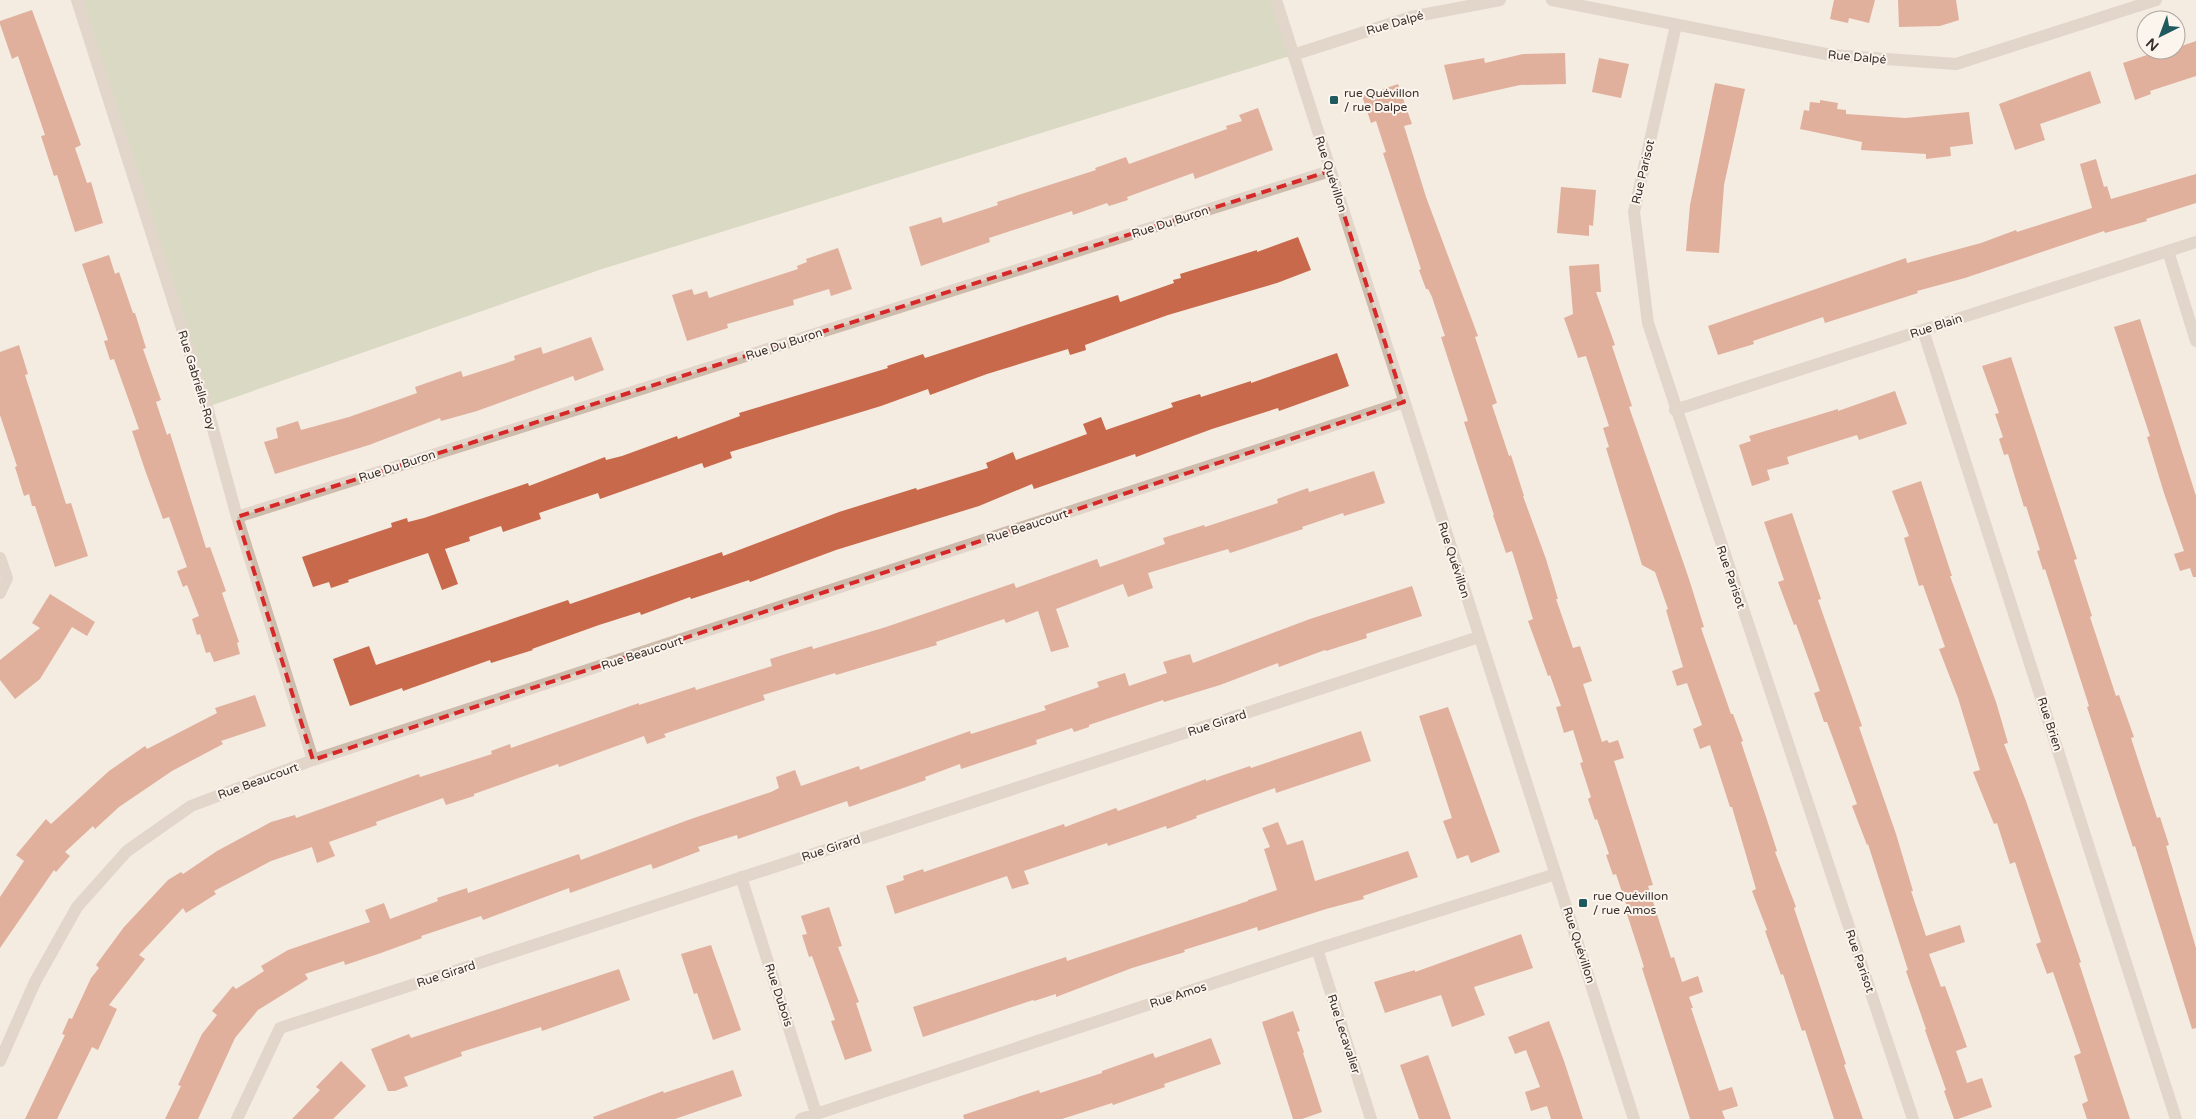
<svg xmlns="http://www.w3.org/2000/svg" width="2196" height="1119" viewBox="0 0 2196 1119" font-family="'Varela Round',sans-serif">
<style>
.green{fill:#b8c4a0}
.building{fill:#c8694b}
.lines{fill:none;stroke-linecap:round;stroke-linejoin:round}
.minor{stroke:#cdbbac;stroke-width:12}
.marked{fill:none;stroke:#d62828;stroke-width:4;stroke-dasharray:10 6;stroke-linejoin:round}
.poi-dot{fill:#1f5a5e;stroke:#fbf5ee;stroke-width:2}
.labels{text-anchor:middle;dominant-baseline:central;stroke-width:4;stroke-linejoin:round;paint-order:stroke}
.street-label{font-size:12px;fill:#3b302b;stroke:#fbf5ee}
.poi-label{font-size:12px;fill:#3b302b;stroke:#fbf5ee;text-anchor:start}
</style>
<rect width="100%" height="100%" fill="#f4ebe1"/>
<path class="green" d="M77,0H1276L1293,55L602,269L207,407Z"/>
<path class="building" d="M1834,0H1875L1869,23L1849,18L1848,23L1830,19Z
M1898,0H1956L1959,20L1940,26L1899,27Z
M32,10L71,117L81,145L75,148L87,183L91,182L103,223L75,232L57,175L54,176L41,136L45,135L18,56L12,59L0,24V21Z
M2196,41V76L2150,91L2151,94L2135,100L2123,63L2162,50H2176V48Z
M1565,53L1566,84L1520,85L1453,100L1444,65L1484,58L1485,63L1523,54Z
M1599,58L1629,64L1621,98L1592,92Z
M2090,71L2101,103L2040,124L2045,140L2015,150L1999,104Z
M1715,83L1745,89L1724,185L1719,253L1686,251L1690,205Z
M1398,84L1412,124L1404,126L1426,197L1478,336L1475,337L1497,403L1492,405L1509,456L1511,455L1524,496H1523L1546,559L1558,599H1556L1573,648L1580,646L1592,681L1583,684L1602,742L1607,740L1609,743L1618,740L1624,758L1614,761L1653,885L1648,886L1671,958L1674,957L1682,982L1698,976L1703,992L1689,997L1693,1008H1691L1719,1091L1732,1087L1738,1106L1722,1111L1725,1119H1690L1642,968L1644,967L1627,914L1629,913L1616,874L1613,875L1606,855L1609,854L1597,819L1595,820L1588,799L1591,797L1580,763L1583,762L1573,730L1564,733L1556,707L1561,706L1550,675L1548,676L1528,621L1533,619L1512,551L1506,553L1493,515H1494L1464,422L1468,421L1441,337L1445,336L1432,297L1428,289H1426L1419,270L1421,269L1383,153L1386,152L1376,121L1371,123L1362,96Z
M1820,100L1838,103L1837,109L1846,110V114L1905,118L1969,112L1973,144L1950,147L1951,156L1926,159V154L1861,150L1862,142L1800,129L1804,110L1809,111L1810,102L1820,103Z
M1258,108L1273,150L1195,179L1193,173L1127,197L1128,200L1109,206L1107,203L1073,215L1072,211L989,238L990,242L921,266L909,227L941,217L943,223L998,205L997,202L1096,170L1095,168L1126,157L1129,164L1227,129L1226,126L1242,121L1239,115Z
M2096,159L2104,187L2107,186L2111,199L2196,174V203L2146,219L2147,221L2105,233L2104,231L1965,278L1917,291L1918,293L1825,323L1823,317L1753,341L1754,344L1718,355L1708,326L1906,258L1907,263L1981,243L2016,230L2017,232L2092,208L2080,164Z
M1561,187L1596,190L1593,226L1589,225V236L1557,233Z
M1298,237L1311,270L1277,283L1168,315L1085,345L1086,350L1070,355L1068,349L987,374L930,395L928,389L881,406L730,452L732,458L704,468L702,463L600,499L598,493L539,513L541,519L503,532L501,526L469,537L470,541L445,549L458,584L442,590L428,553L348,580L349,582L331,588L329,582L313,587L302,557L392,527L391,523L407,518L408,522L424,518L528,483L529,486L605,457L606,460L622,456L677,436L678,439L740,416L739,413L888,368L887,366L923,354L925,358L1118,295L1120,302L1174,283L1173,280L1181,278L1180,274L1257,250V252Z
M838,248L852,289L831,296L829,289L793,300L794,305L727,324L728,328L687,341L672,295L692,289L694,295L707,291L709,298L798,269L797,266L807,262L806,259Z
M109,255L115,274L119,272L133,313H135L146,348L143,349L161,400L156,402L167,435L170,433L206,548L210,547L226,591L222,593L239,642L237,643L240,654L214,662L210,652L206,653L200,634L197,635L192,619L199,616L187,585L183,587L177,571L187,567L169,517L163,519L145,470L132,431L139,429L114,359L110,360L104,341L108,340L82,264Z
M1599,264L1601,292H1596L1615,345L1612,346L1632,406L1629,407L1688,576L1704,627L1701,628L1731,714H1733L1743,741L1741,742L1768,823L1777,851L1775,852L1796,907L1794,908L1846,1064L1844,1065L1863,1119H1834L1805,1030L1802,1031L1783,974L1781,975L1765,931L1767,930L1752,891L1756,889L1732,807H1730L1710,745L1700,749L1693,729L1702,725L1687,683L1677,686L1672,671L1683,667L1666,610L1668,609L1655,572L1642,565L1606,448L1609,447L1603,428L1609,426L1586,356L1578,358L1564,318L1573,314L1569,266Z
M2140,319L2196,496V577H2193L2190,568L2180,571L2174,554L2184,551L2164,493L2147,437L2150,436L2114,327Z
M591,337L604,370L575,381L573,376L477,411L441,421L440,418L369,445L275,474L264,442L278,438L276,428L298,421L301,430L349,417L417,393L415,387L461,371L463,377L515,360L514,356L541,347L543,354Z
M19,345L28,374L25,375L66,504L71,503L88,556L55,567L35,506H32L29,494L24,496L15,467L17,466L0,415V352Z
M1337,353L1349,386L1279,411L1278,408L1212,429L1136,457L1135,454L1034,489L1032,484L979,506L836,550L750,582L749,580L691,599L690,597L641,615L640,612L599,625L532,649L533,650L491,663L490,660L403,691L402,688L350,706L333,659L369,646L376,665L568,600L570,604L722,552L723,556L839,512L916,488L917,490L988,468L986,463L1013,452L1016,460L1087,434L1083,424L1101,417L1106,430L1173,407L1171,403L1200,394L1201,397L1251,381V383Z
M2011,357L2077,559L2074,560L2092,616L2090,617L2116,696L2119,695L2134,737L2131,738L2157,818L2160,817L2169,845L2166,846L2196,948V1028L2192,1029L2135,846L2133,847L2087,707L2089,706L2045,569L2043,570L2037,551L2040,550L2026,506L2024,507L2008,454L2004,455L1999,439L2003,437L1995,414L1999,413L1982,366Z
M1895,391L1907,424L1859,440L1857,435L1787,457L1789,464L1767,470L1770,480L1752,486L1739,445L1751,441L1749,436L1838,409V411Z
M1374,471L1385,503L1344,516L1343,513L1302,527L1303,529L1230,553L1228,549L1148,573L1153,588L1128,597L1123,584L1056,609L1069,647L1051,652L1038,611L1006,623L1004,619L936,642L937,645L836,675L835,673L763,695L765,700L664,734L666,737L647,744L644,736L559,767L558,764L474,794V796L446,805L443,798L376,822L377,825L329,842L335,856L317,863L312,847L271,861L214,891L216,894L186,913L183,908L139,955L145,959L109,1005L117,1009L98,1050L92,1047L57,1119H25L65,1035L62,1034L69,1018L72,1019L91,978L99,968L96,965L124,927L168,880L181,872L183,874L217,851L271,822L295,815L296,818L419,774L420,777L492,754L491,751L510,744L511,748L639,703V705L695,687L696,690L772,666L770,659L812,646L813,649L886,627L1014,583L1016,588L1097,559L1100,567L1165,544L1163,538L1204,525L1205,527L1278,503L1277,499L1308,488L1309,492Z
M1921,481L1952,576H1950L1996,702L2008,743L2004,744L2026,801L2081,962L2079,963L2130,1119H2087L2082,1104L2088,1101L2074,1056L2081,1053L2053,972L2047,974L2036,944L2041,942L2015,862L2010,864L1997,823L1994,824L1973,772L1980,770L1958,698L1939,649L1945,647L1923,585L1919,586L1904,538L1909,536L1892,491Z
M1792,513L1821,599L1818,600L1862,726L1859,727L1896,834L1913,891H1911L1926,936L1960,925L1965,942L1929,954L1941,987L1945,986L1967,1047L1956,1051L1967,1083L1982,1078L1992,1107L1958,1119H1954L1944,1091L1946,1090L1925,1030L1926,1029L1906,971L1908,970L1868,844L1867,845L1852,806L1857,804L1827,722H1824L1814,693L1820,691L1796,624L1794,625L1778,582L1784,580L1764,522Z
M1412,586L1422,616L1366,634L1367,638L1326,651L1325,650L1279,667L1278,663L1220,685L1164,702L1163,700L1089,725V727L1074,732L1072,728L1036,740L1037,744L961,769L960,764L925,777L926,780L849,807L847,801L738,839L737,835L698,847L700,851L653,869L651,864L570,893L569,888L483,920L481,916L421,936L422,938L381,953L345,965L344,961L305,974L308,979L258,1010L235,1038L198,1119H165L181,1086L178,1085L202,1034L217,1015L212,1011L233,986L236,989L264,971L261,966L288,950L370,922L365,910L384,903L390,919L438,901L437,898L467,888L468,893L579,854L581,860L688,820L771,792L779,788L776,777L795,770L801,786L859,766L860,770L970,731L971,734L1046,710L1044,706L1099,687L1097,682L1125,673L1129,686L1167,673L1163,662L1190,654L1193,663L1310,619Z
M50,594L95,622L87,636L72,627L40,679L15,699L0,680V660L40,628L32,623Z
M255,695L266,726L221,741L223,744L172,771L119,807L95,829L93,826L65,852L70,856L56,872L54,870L0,948V897L24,861L16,855L46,819L51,824L109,771L145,746L147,749L217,713L215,708Z
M1448,707L1500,852L1471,863L1468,855L1457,859L1443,821L1452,818L1419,716Z
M1361,731L1371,761L1276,793L1275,788L1196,816L1197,818L1167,829L1166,826L1108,846L1107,843L1024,871L1029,884L1012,889L1007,876L895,914L886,886L904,880L903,876L923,869L924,872L1064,824L1065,827L1116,808L1118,811L1206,779V781L1250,766L1251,768Z
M1278,822L1287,845L1303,840L1315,881L1408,851L1418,877L1363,896L1364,899L1326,909L1258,931L1257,927L1184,950L1185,952L1132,968L1056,997V994L1034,1001L1033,1000L923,1037L913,1007L1066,957L1067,961L1248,901V900L1277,890L1264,849L1270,847L1262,828Z
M829,907L842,946L838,947L859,1002L856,1003L872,1051L845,1060L831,1021L835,1020L812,956L809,957L802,935L807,934L801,916Z
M1521,934L1533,968L1474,987L1485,1015L1452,1027L1441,995L1385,1013L1374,982L1415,970V972Z
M711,945L741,1030L713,1040L697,993L694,994L681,954Z
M619,969L630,1000L542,1031L541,1027L461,1052L462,1056L404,1077L408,1086L395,1091H388L371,1049L409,1034L411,1038Z
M1293,1011L1300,1031L1297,1032L1304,1052L1303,1053L1322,1112L1302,1119H1293L1262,1022Z
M1549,1021L1564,1061L1583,1119H1551L1547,1106L1531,1111L1525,1092L1540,1087L1526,1050L1515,1054L1508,1037Z
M1211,1038L1221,1064L1164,1084L1165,1087L1113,1105L1112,1103L1062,1119H964L963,1115L1039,1090L1040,1093L1102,1073V1071L1153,1053L1155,1058Z
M1428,1055L1451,1119H1419L1400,1065Z
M341,1061L366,1086L333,1119H292L320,1090L316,1087Z
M733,1070L742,1096L675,1119H594L593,1117L663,1091L664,1093Z"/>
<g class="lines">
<path class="minor" d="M77,0L207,407L237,517L313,760
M1276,0L1634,1119
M1552,0L1831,55L1956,64L2156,0
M1676,25L1634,212L1648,323L1913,1119
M1293,55L1411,17L1500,0
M2168,251L2196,341
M1923,330L2176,1119
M1675,410L2196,242
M237,517L1330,171
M0,558L7,578L0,593
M741,877L816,1113
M1317,949L1371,1119
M0,1061L35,982L77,907L127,851L191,806L313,760L1404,402
M237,1119L280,1028L1479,637
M801,1119L1317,949L1556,874"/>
</g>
<path d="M0 0H2196V1119H0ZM1330,171L1404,402L313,760L237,517Z" fill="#f4ebe1" fill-opacity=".55" fill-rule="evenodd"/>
<path class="marked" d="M1330,171L1404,402L313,760L237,517Z"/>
<g class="poi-dot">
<rect x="1329" y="95" width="10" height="10" rx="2.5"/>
<rect x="1578" y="898" width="10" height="10" rx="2.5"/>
</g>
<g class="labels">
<g class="street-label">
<text transform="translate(1395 23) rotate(-16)">Rue Dalpé</text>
<text transform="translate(1857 57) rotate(5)">Rue Dalpé</text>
<text transform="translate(1643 172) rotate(-77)">Rue Parisot</text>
<text transform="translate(1331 174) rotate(72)">Rue Quévillon</text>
<text transform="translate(1170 222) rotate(-18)">Rue Du Buron</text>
<text transform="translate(1936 326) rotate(-18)">Rue Blain</text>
<text transform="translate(784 344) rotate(-18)">Rue Du Buron</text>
<text transform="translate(197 380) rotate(73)">Rue Gabrielle-Roy</text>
<text transform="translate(397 466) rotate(-18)">Rue Du Buron</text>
<text transform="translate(1027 526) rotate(-18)">Rue Beaucourt</text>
<text transform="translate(1454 560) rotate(72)">Rue Quévillon</text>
<text transform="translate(1731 577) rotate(71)">Rue Parisot</text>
<text transform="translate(642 653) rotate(-18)">Rue Beaucourt</text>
<text transform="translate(1217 723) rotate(-18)">Rue Girard</text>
<text transform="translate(2050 724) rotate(72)">Rue Brien</text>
<text transform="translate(258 781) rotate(-20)">Rue Beaucourt</text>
<text transform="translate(831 848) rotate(-18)">Rue Girard</text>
<text transform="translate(1579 945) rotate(72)">Rue Quévillon</text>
<text transform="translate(1860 961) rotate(71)">Rue Parisot</text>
<text transform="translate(446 974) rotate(-18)">Rue Girard</text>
<text transform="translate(779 995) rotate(72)">Rue Dubois</text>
<text transform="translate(1178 995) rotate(-18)">Rue Amos</text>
<text transform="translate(1344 1034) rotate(72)">Rue Lecavalier</text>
</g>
<g class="poi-label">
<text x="1344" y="93">rue Quévillon<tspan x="1344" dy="14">/ rue Dalpe</tspan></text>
<text x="1593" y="896">rue Quévillon<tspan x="1593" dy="14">/ rue Amos</tspan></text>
</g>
</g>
<g transform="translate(2161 35) rotate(222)"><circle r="24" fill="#fbf5ee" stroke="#aea6a0"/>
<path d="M0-4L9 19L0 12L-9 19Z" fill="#1f5a5e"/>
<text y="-8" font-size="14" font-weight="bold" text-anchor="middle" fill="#3b302b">N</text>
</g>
</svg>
